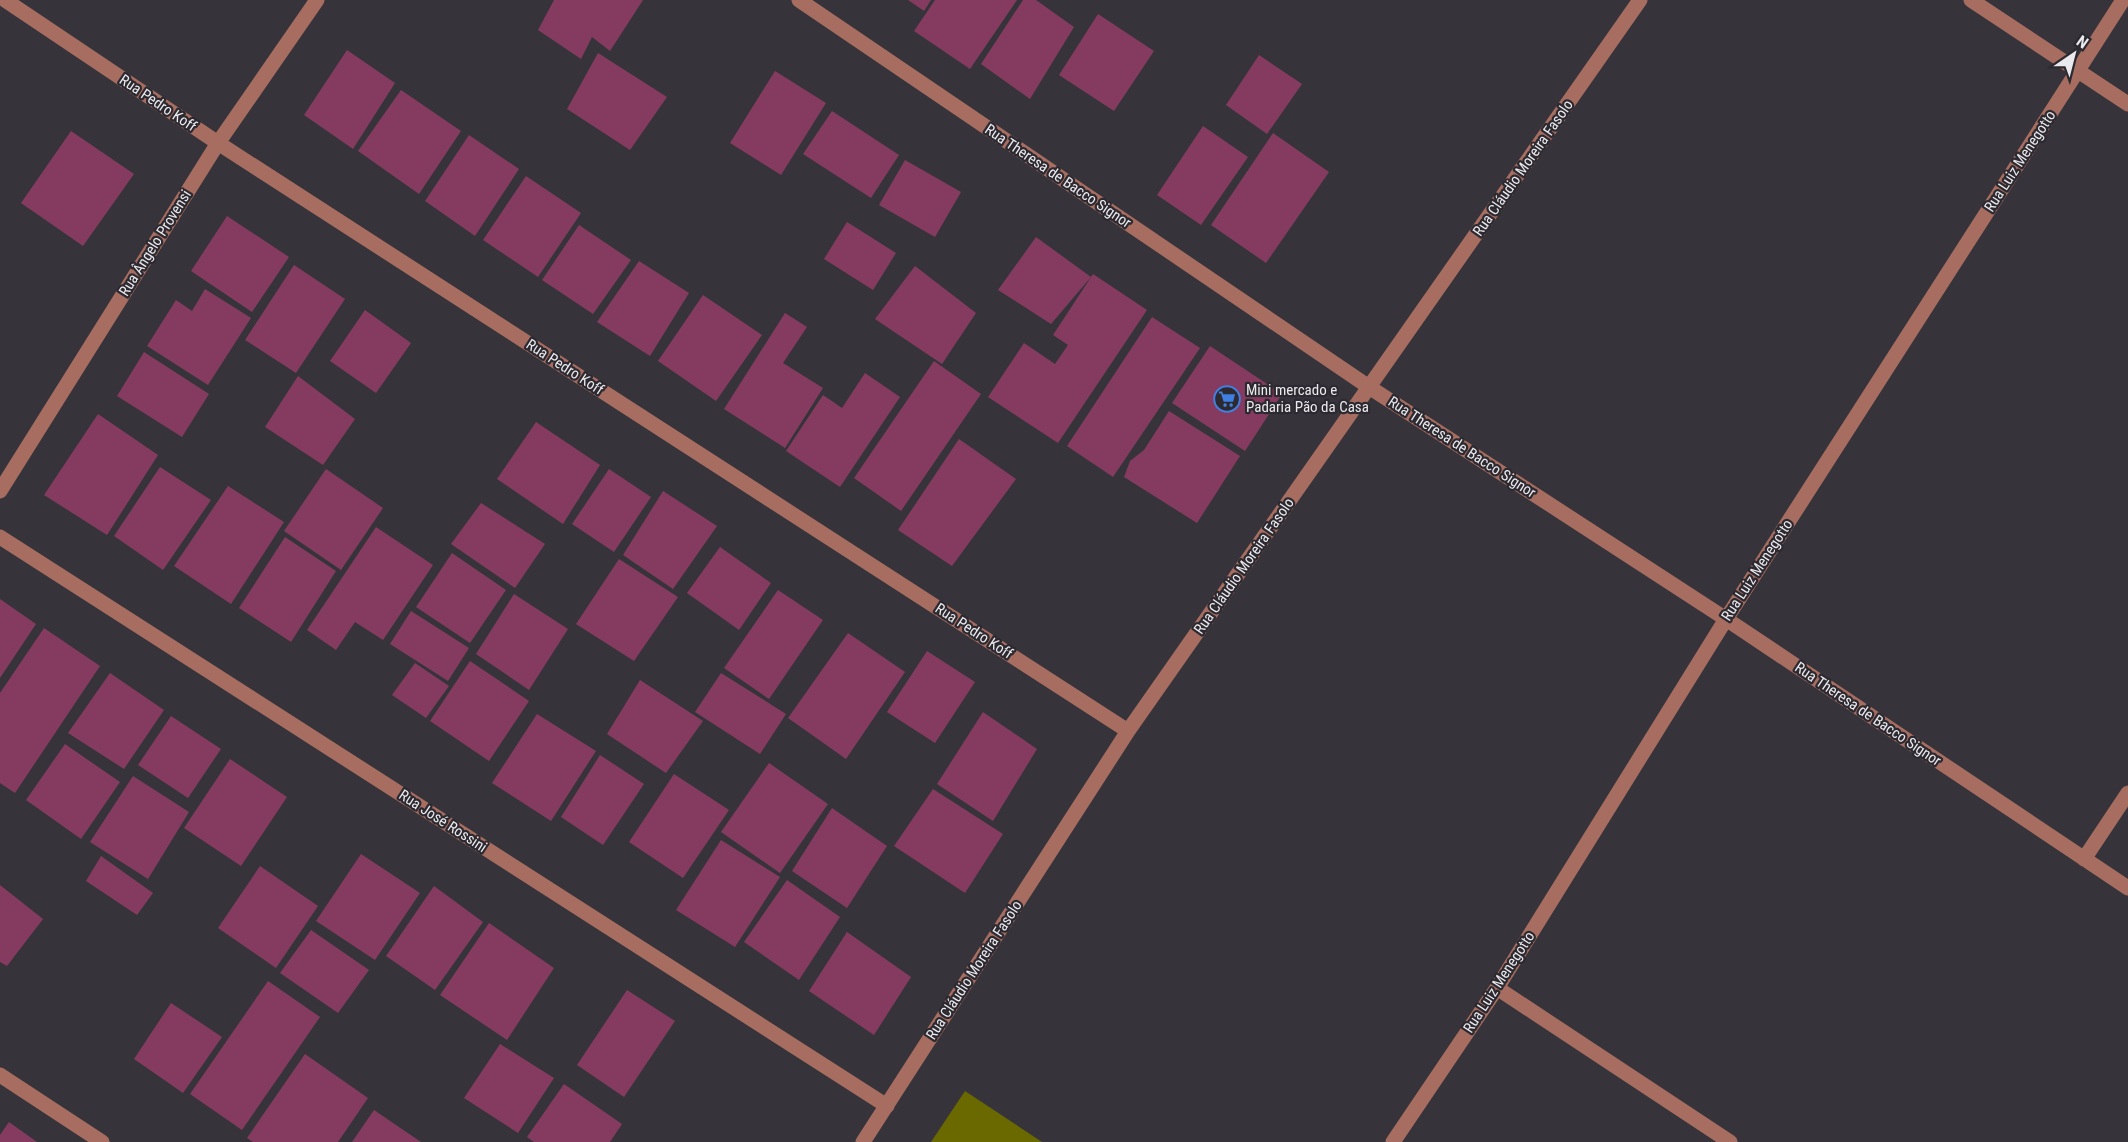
<svg xmlns="http://www.w3.org/2000/svg" width="2128" height="1142" viewBox="0 0 2128 1142" font-family="'Roboto Condensed',sans-serif">
<style>
.forest{fill:#696900}
.building{fill:#853b60}
.lines{fill:none;stroke-linecap:round;stroke-linejoin:round}
.minor{stroke:#a76d60;stroke-width:15}
.labels{text-anchor:middle;dominant-baseline:central;stroke-width:4.5;stroke-linejoin:round;paint-order:stroke}
.street-label{font-size:15px;fill:#eae9ed;stroke:#2c2a30}
.poi-label{font-size:15px;fill:#eae9ed;stroke:#2c2a30;text-anchor:start}
</style>
<rect width="100%" height="100%" fill="#36343a"/>
<path class="forest" d="M965,1091L1042,1142H931Z"/>
<path class="building" d="M554,0H643L610,51L592,37L581,59L538,30Z
M908,0H931L924,11Z
M935,0H1017L970,69L914,31Z
M1023,0H1036L1074,27L1030,99L981,64Z
M1098,14L1154,51L1114,111L1059,75Z
M347,50L395,83L353,149L304,115Z
M598,53L667,97L630,150L567,109Z
M1259,55L1302,84L1267,134L1226,105Z
M775,71L826,103L781,175L730,143Z
M401,90L461,131L419,194L358,151Z
M832,111L899,155L871,198L803,154Z
M1203,126L1248,157L1201,225L1157,195Z
M71,131L134,174L83,246L21,203Z
M1273,133L1329,172L1266,263L1211,225Z
M469,135L519,169L475,236L425,201Z
M905,160L961,192L935,237L879,205Z
M526,176L581,213L538,277L483,240Z
M227,216L289,257L252,312L191,271Z
M847,222L896,253L873,290L824,259Z
M579,225L631,260L593,314L542,280Z
M1036,237L1091,277L1051,324L998,290Z
M639,261L689,293L650,356L597,322Z
M294,265L345,299L296,373L245,340Z
M915,266L976,313L942,364L875,319Z
M1093,274L1147,310L1058,443L988,397L1024,343L1055,364L1068,345L1053,335Z
M205,289L251,318L208,385L147,346L176,300L192,311Z
M703,295L762,335L716,401L658,361Z
M365,310L411,343L376,393L330,361Z
M785,313L807,327L783,363L823,388L785,448L724,409Z
M1152,317L1200,348L1113,477L1067,446Z
M1210,346L1282,394L1245,451L1172,403Z
M144,352L209,394L182,437L117,396Z
M934,361L981,394L901,511L854,478Z
M865,373L900,397L840,487L786,451L823,395L842,408Z
M298,376L355,419L323,465L265,427Z
M1169,411L1240,456L1197,523L1124,477L1130,461L1144,450Z
M98,414L158,455L107,535L44,495Z
M536,422L600,465L563,524L497,479Z
M959,439L1016,479L952,566L898,530Z
M160,467L211,500L163,570L114,536Z
M326,469L383,508L341,570L284,531Z
M609,469L651,497L614,552L572,524Z
M228,486L284,522L231,604L174,566Z
M663,491L717,526L673,589L623,555Z
M481,503L545,544L515,588L451,544Z
M376,527L433,565L383,640L355,622L336,650L307,630Z
M285,537L336,571L291,642L239,608Z
M720,547L771,583L739,630L687,593Z
M452,553L506,590L470,643L416,607Z
M619,559L678,597L634,661L576,624Z
M778,590L823,620L769,699L724,668Z
M514,594L568,629L529,690L476,654Z
M0,599L36,624L0,678Z
M411,611L469,648L448,681L390,644Z
M44,628L100,666L15,793L0,783V693Z
M848,633L905,672L846,759L788,718Z
M927,651L975,682L935,743L887,712Z
M470,661L529,701L489,761L430,721Z
M415,663L449,686L426,718L392,695Z
M110,673L164,710L124,769L68,733Z
M721,673L786,714L760,754L695,712Z
M640,680L703,721L666,773L607,734Z
M983,712L1037,749L993,821L937,784Z
M537,714L596,751L551,821L492,783Z
M171,716L221,749L188,798L138,765Z
M65,744L120,782L81,839L26,800Z
M600,755L644,784L603,845L561,817Z
M230,759L287,797L241,866L184,828Z
M769,763L828,804L780,873L721,832Z
M674,774L729,810L683,878L629,842Z
M133,776L189,812L148,879L90,842Z
M933,789L1003,834L965,893L894,846Z
M832,808L887,846L847,908L792,871Z
M721,840L780,877L735,947L676,910Z
M361,854L420,893L375,960L316,921Z
M101,856L153,893L137,915L86,881Z
M260,866L318,906L276,968L218,928Z
M787,880L840,917L799,980L744,942Z
M0,885L43,919L7,966L0,962Z
M434,886L483,922L435,990L386,956Z
M489,923L554,968L507,1040L440,995Z
M311,930L369,970L338,1013L280,973Z
M847,932L911,977L874,1035L809,991Z
M268,981L320,1017L242,1130L190,1094Z
M627,990L675,1021L624,1097L577,1065Z
M171,1003L222,1037L183,1093L134,1059Z
M500,1044L554,1078L518,1133L464,1098Z
M305,1054L368,1098L338,1142H253L247,1138Z
M564,1084L622,1124L610,1142H534L527,1137Z
M374,1110L421,1142H352Z
M9,1122L37,1142H0V1135Z"/>
<g class="lines">
<path class="minor" d="M5,0L218,143L1128,731
M799,0L1369,387L1726,619L2128,888
M1971,0L2128,104
M0,491L218,143L317,0
M0,537L887,1106
M2084,859L2128,793
M1497,988L1730,1142
M0,1075L102,1142
M863,1142L1128,731L1640,0
M1393,1142L1497,988L1726,619L2123,0"/>
</g>
<defs>
<g id="supermarket-ring" transform="scale(1.35)"><circle r="9.5" fill="#2c2a30" stroke="#3f7fe0" stroke-width="1.5"/><path d="M-6-5.5h2.5l.6 2H6L4.5 2H-2.5L-4.4-4H-6ZM-1.5 3.2a1.3 1.3 0 1 0 .1 0ZM3 3.2a1.3 1.3 0 1 0 .1 0Z" fill="#3f7fe0"/></g>
</defs>
<g fill-rule="evenodd">
<use href="#supermarket-ring" x="1227" y="399"/>
</g>
<g class="labels">
<g class="street-label">
<text transform="translate(158 103) rotate(34)">Rua Pedro Koff</text>
<text transform="translate(2020 161) rotate(-57)">Rua Luiz Menegotto</text>
<text transform="translate(1523 168) rotate(-55)">Rua Cláudio Moreira Fasolo</text>
<text transform="translate(1058 176) rotate(34)">Rua Theresa de Bacco Signor</text>
<text transform="translate(155 243) rotate(-58)">Rua Ângelo Provensi</text>
<text transform="translate(565 367) rotate(33)">Rua Pedro Koff</text>
<text transform="translate(1462 447) rotate(33)">Rua Theresa de Bacco Signor</text>
<text transform="translate(1244 566) rotate(-55)">Rua Cláudio Moreira Fasolo</text>
<text transform="translate(1757 570) rotate(-57)">Rua Luiz Menegotto</text>
<text transform="translate(974 631) rotate(33)">Rua Pedro Koff</text>
<text transform="translate(1868 714) rotate(34)">Rua Theresa de Bacco Signor</text>
<text transform="translate(443 821) rotate(33)">Rua José Rossini</text>
<text transform="translate(974 970) rotate(-57)">Rua Cláudio Moreira Fasolo</text>
<text transform="translate(1499 982) rotate(-57)">Rua Luiz Menegotto</text>
</g>
<g class="poi-label">
<text x="1246" y="390">Mini mercado e<tspan x="1246" dy="17">Padaria Pão da Casa</tspan></text>
</g>
</g>
<g transform="translate(2074 54) rotate(35)" stroke="#2c2a30" stroke-width="4.5" paint-order="stroke">
<path d="M0-4.5L10 22L0 15L-10 22Z" fill="#eae9ed"/>
<text y="-9" font-size="16" font-weight="bold" text-anchor="middle" fill="#eae9ed">N</text>
</g>
</svg>
